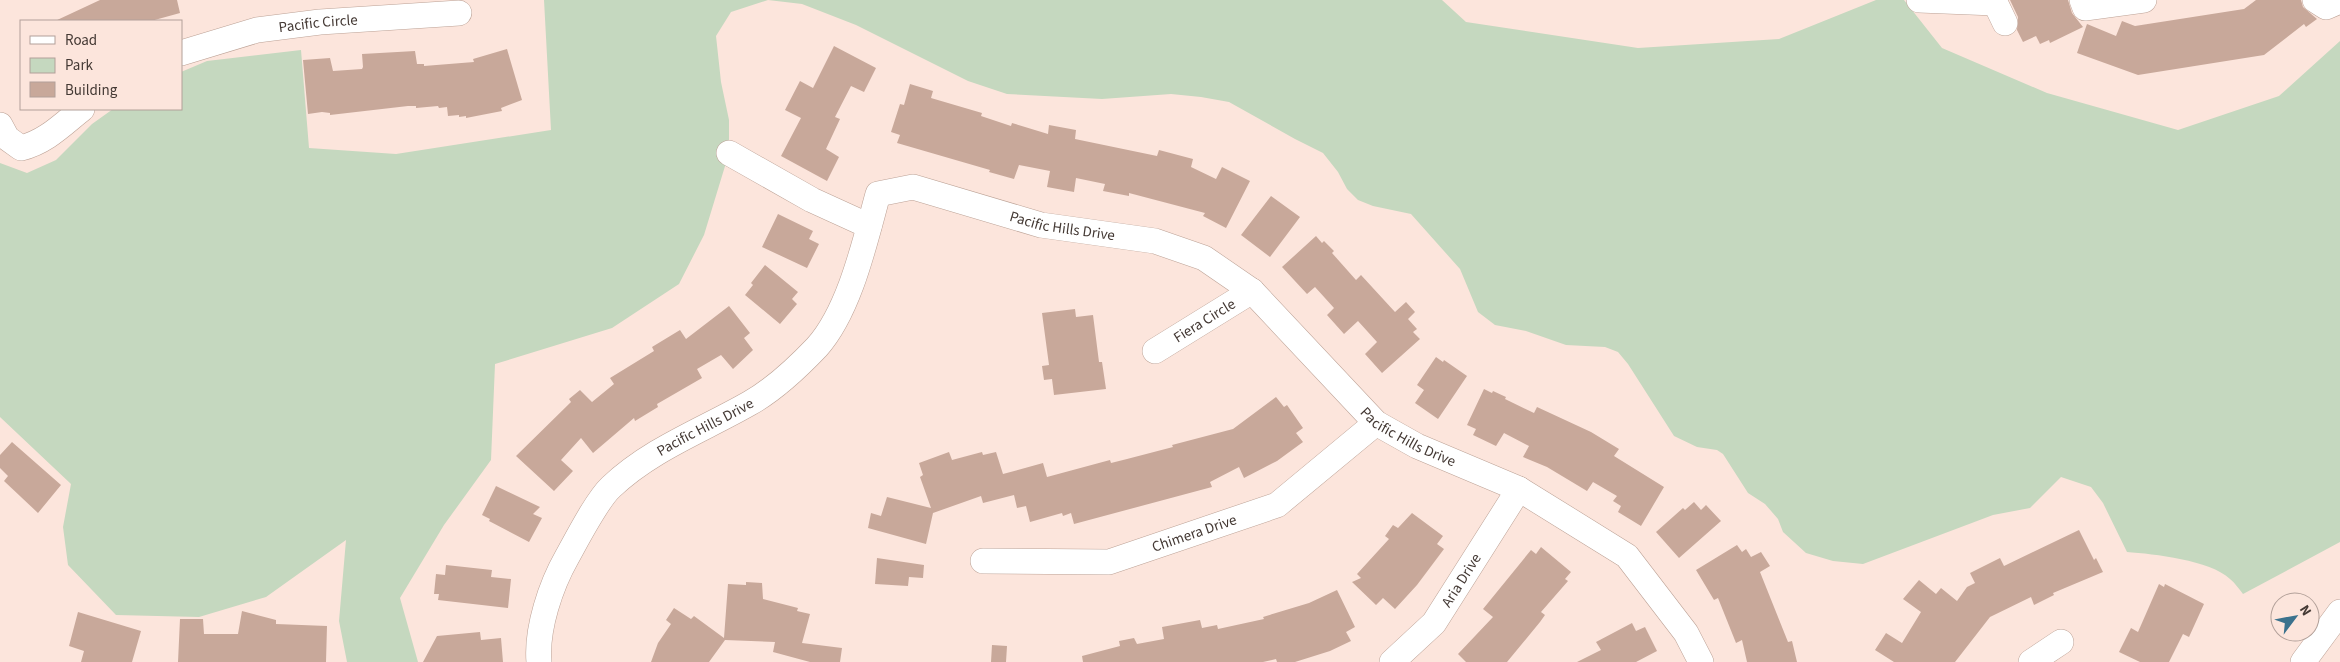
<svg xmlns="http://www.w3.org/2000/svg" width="2340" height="662" viewBox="0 0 2340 662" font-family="'Source Sans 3',sans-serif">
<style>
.green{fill:#c5d8bf}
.building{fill:#c8a89a}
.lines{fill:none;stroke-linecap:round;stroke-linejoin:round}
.minor-casing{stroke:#bca296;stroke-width:26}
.minor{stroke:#fff;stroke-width:25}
.labels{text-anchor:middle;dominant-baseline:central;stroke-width:4;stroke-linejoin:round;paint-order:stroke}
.street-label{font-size:15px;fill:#443934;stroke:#fce5dc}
</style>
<rect width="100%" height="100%" fill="#fce5dc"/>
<path class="green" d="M544,0H1442L1466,22L1638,48L1779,39L1876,0H1904L1942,48L2047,93L2178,130L2279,96L2340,41V542L2243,594C2239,589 2235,583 2230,579C2210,560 2154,554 2127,552L2103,503L2091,487L2061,477L2030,508L1993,515L1863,564L1833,561L1806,553L1783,532L1778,519L1765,504L1748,493L1723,454L1717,450L1697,447L1674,436L1628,364L1618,352L1605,347L1566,345L1526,331L1495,325L1478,312L1460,269L1411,214L1373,206L1358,200L1347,189L1338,172L1323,153L1295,139L1229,102L1201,97L1171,94L1102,99L1007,94L968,81L856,25L802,4L768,0L731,12L716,36L721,82L729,120V153L704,235L679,284L612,328L495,364L491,460L444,525L400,598L418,662H347L339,621L346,540L266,597L199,617L116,615L68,565L63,527L71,484L0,417V163L27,173L56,160L92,124L113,109H181V72L207,61L301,50L309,148L396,154L551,130Z"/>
<path class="building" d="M100,0H177L180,13L151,21H55Z
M2010,0H2068L2072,13L2083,27L2050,43L2049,40L2040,44L2036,36L2023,42L2017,30L2018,17Z
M2256,0H2301L2303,7L2317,19L2306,27L2304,24L2264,55L2138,75L2077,53L2087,24L2116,36L2122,21L2135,26L2244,9Z
M834,46L876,68L864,92L851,86L835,117L840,119L826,149L839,157L827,181L781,156L801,118L785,110L800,81L813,88Z
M507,49L522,100L501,108L502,111L466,118V116L459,117V115L448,116L447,107L439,108L438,106L416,108V106H408L330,115V113L322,112L308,114L303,60L330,58L333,71L362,69L363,67L362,54L415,51L417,64H424V66L474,62L473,59Z
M910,84L933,91L931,98L982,113L981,116L1011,126L1012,123L1048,134L1049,125L1076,130L1075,139L1157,156L1159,150L1193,159L1191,167L1216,179L1222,167L1250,181L1226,228L1203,216L1205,213L1129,193V196L1103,191L1105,184L1076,178L1074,192L1047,187L1050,171L1019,165L1014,179L989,172L990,170L897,143L900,135L891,132L900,104L904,105Z
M1271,196L1300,217L1270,257L1241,235Z
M778,214L813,231L809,239L819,244L807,268L762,247Z
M1316,236L1322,243L1324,241L1334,251L1332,253L1356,280L1361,275L1395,312L1406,302L1415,312L1408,319L1417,329L1413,332L1420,339L1382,373L1365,354L1377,342L1358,321L1344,334L1327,315L1334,308L1315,287L1307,294L1282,267Z
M765,265L798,292L792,299L797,304L780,324L745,295L753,285L751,283Z
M729,306L750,333L744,338L753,350L733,369L721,355L697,369L702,378L657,404L658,407L635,421L634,418L593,453L581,438L561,460L573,471L554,491L516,456L571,402L569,399L580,390L592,402L614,384L610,378L654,351L652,347L680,330L686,339Z
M1075,309L1076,317L1093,315L1099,362H1102L1106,389L1054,395L1052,379L1044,380L1042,366L1049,365L1042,313Z
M1436,357L1443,362L1444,360L1467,376L1438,419L1415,403L1424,390L1417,385Z
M1484,389L1492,393L1493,391L1506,397L1505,399L1534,413L1537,407L1591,432L1619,449L1614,456L1664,487L1641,526L1618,512L1621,506L1613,501L1617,496L1593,482L1587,491L1547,467L1523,457L1529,446L1504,433L1496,446L1473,435L1476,429L1467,425Z
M1276,397L1284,407L1287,405L1303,428L1296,433L1303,442L1277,461L1244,478L1239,467L1210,482L1212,487L1074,524L1071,513L1063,516L1062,513L1030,522L1026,506L1017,508L1014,495L983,503L981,496L933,513L926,544L868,528L871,513L881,516L887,497L931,508L920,477L923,475L919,463L949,452L952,460L982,452L983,455L996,452L1003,474L1043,463L1047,477L1110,460L1111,463L1127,459L1173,447L1172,445L1233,429Z
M12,442L61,485L38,513L4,481L8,476L0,468V455Z
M496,486L540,507L533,514L542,518L529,542L489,521L490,519L482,515Z
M1694,502L1701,510L1706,505L1721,521L1679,558L1656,532L1683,508L1685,510Z
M1412,513L1443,536L1437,544L1444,549L1417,585L1395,609L1383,598L1376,605L1352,582L1361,578L1357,574L1389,539L1385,536L1393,525L1398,528Z
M2079,530L2094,560L2096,558L2103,572L2053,593L2054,595L2034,605L2031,597L1990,617L1955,662H1894L1875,650L1886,633L1902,643L1921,612L1903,599L1919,580L1936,594L1941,588L1957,601L1967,587L1975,583L1970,573L2000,558L2004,566Z
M1737,545L1742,552L1746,549L1751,557L1761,552L1770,566L1760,572L1788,642L1792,641L1797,662H1747L1742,640L1736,643L1718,598L1714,600L1696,570Z
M1541,547L1571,572L1565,579L1568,581L1541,612L1545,615L1540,622L1507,662H1466L1458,654L1493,617L1483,609L1531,550L1536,554Z
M877,558L924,565L923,578L909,577L908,586L875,584Z
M446,565L492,570L491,577L511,579L508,608L438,600L439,594H434L436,574L445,575Z
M746,582L762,583L763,599L798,608L797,611L810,614L802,643L842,648L840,662H810L773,652L775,642L725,640L709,662H651L658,643L671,624L666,620L674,608L691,619L694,616L724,638L728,584L746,585Z
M2159,584L2164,587L2165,584L2204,604L2189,637L2183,634L2169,662H2140L2119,652L2131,628L2138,632Z
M1337,590L1355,627L1346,632L1351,641L1330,651L1295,662H1277L1276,659L1263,662H1083L1082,656L1120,646L1119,641L1134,638L1137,644L1164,639L1162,627L1200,620L1202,628L1217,625L1218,629L1264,619L1263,617L1309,603Z
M242,611L276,620V624L327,626L326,662H178L180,619H203L204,634H238Z
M78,612L141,631L132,662H81L84,651L69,646Z
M1632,623L1636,631L1645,627L1657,651L1636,662H1577L1601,650L1596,642Z
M480,632L481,640L501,638L503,662H423L437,636Z
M992,645L1007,646L1006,662H991Z"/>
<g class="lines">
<g class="minor-casing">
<g id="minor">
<path d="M1919,0L1995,3"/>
<path d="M1994,0L2005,23"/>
<path d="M2082,0L2085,8L2144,0"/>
<path d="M2315,0L2326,7L2340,1"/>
<path id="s1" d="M181,53L257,30L320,22L459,13"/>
<path d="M0,125L7,138L21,148C46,142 63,124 82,109"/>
<path d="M729,153L812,200L869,226"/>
<path id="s2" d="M1155,351L1252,291"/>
<path id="s3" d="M983,561L1109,562L1277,505L1376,423"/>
<path id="s4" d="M539,662C536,629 551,585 567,557C577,539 597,500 611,487C651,449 703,430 750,403C775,389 797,368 817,347C850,310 865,241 878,194L913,187L1041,225L1155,241L1204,258L1252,291L1376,423L1417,446L1519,489L1627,556L1686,633L1701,662"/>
<path id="s5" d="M1392,662L1434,623L1519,489"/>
<path d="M2031,662L2061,642"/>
<path d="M2303,662L2340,612"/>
</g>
</g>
<use href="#minor" class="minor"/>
</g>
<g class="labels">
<g class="street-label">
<text stroke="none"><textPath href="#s1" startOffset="141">Pacific Circle</textPath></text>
<text stroke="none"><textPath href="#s4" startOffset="800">Pacific Hills Drive</textPath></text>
<text stroke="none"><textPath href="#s2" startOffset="58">Fiera Circle</textPath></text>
<text stroke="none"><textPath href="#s4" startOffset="305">Pacific Hills Drive</textPath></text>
<text stroke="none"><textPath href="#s4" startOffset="1220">Pacific Hills Drive</textPath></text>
<text stroke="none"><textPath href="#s3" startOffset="216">Chimera Drive</textPath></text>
<text stroke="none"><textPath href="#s5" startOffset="108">Aria Drive</textPath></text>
</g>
</g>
<rect x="20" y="20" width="162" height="90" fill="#fce5dc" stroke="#b2a099"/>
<rect x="30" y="36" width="25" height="8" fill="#ffffff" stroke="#b2a099"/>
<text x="65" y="45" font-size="15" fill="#443934">Road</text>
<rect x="30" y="58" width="25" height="15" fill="#c5d8bf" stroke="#b2a099"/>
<text x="65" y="70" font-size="15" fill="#443934">Park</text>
<rect x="30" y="82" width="25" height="15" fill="#c8a89a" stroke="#b2a099"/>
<text x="65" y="95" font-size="15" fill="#443934">Building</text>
<g transform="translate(2295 617) rotate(58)"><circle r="24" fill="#fce5dc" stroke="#b2a099"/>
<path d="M0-4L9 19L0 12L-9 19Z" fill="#3b728d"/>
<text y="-8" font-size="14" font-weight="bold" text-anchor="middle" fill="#443934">N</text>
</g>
</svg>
